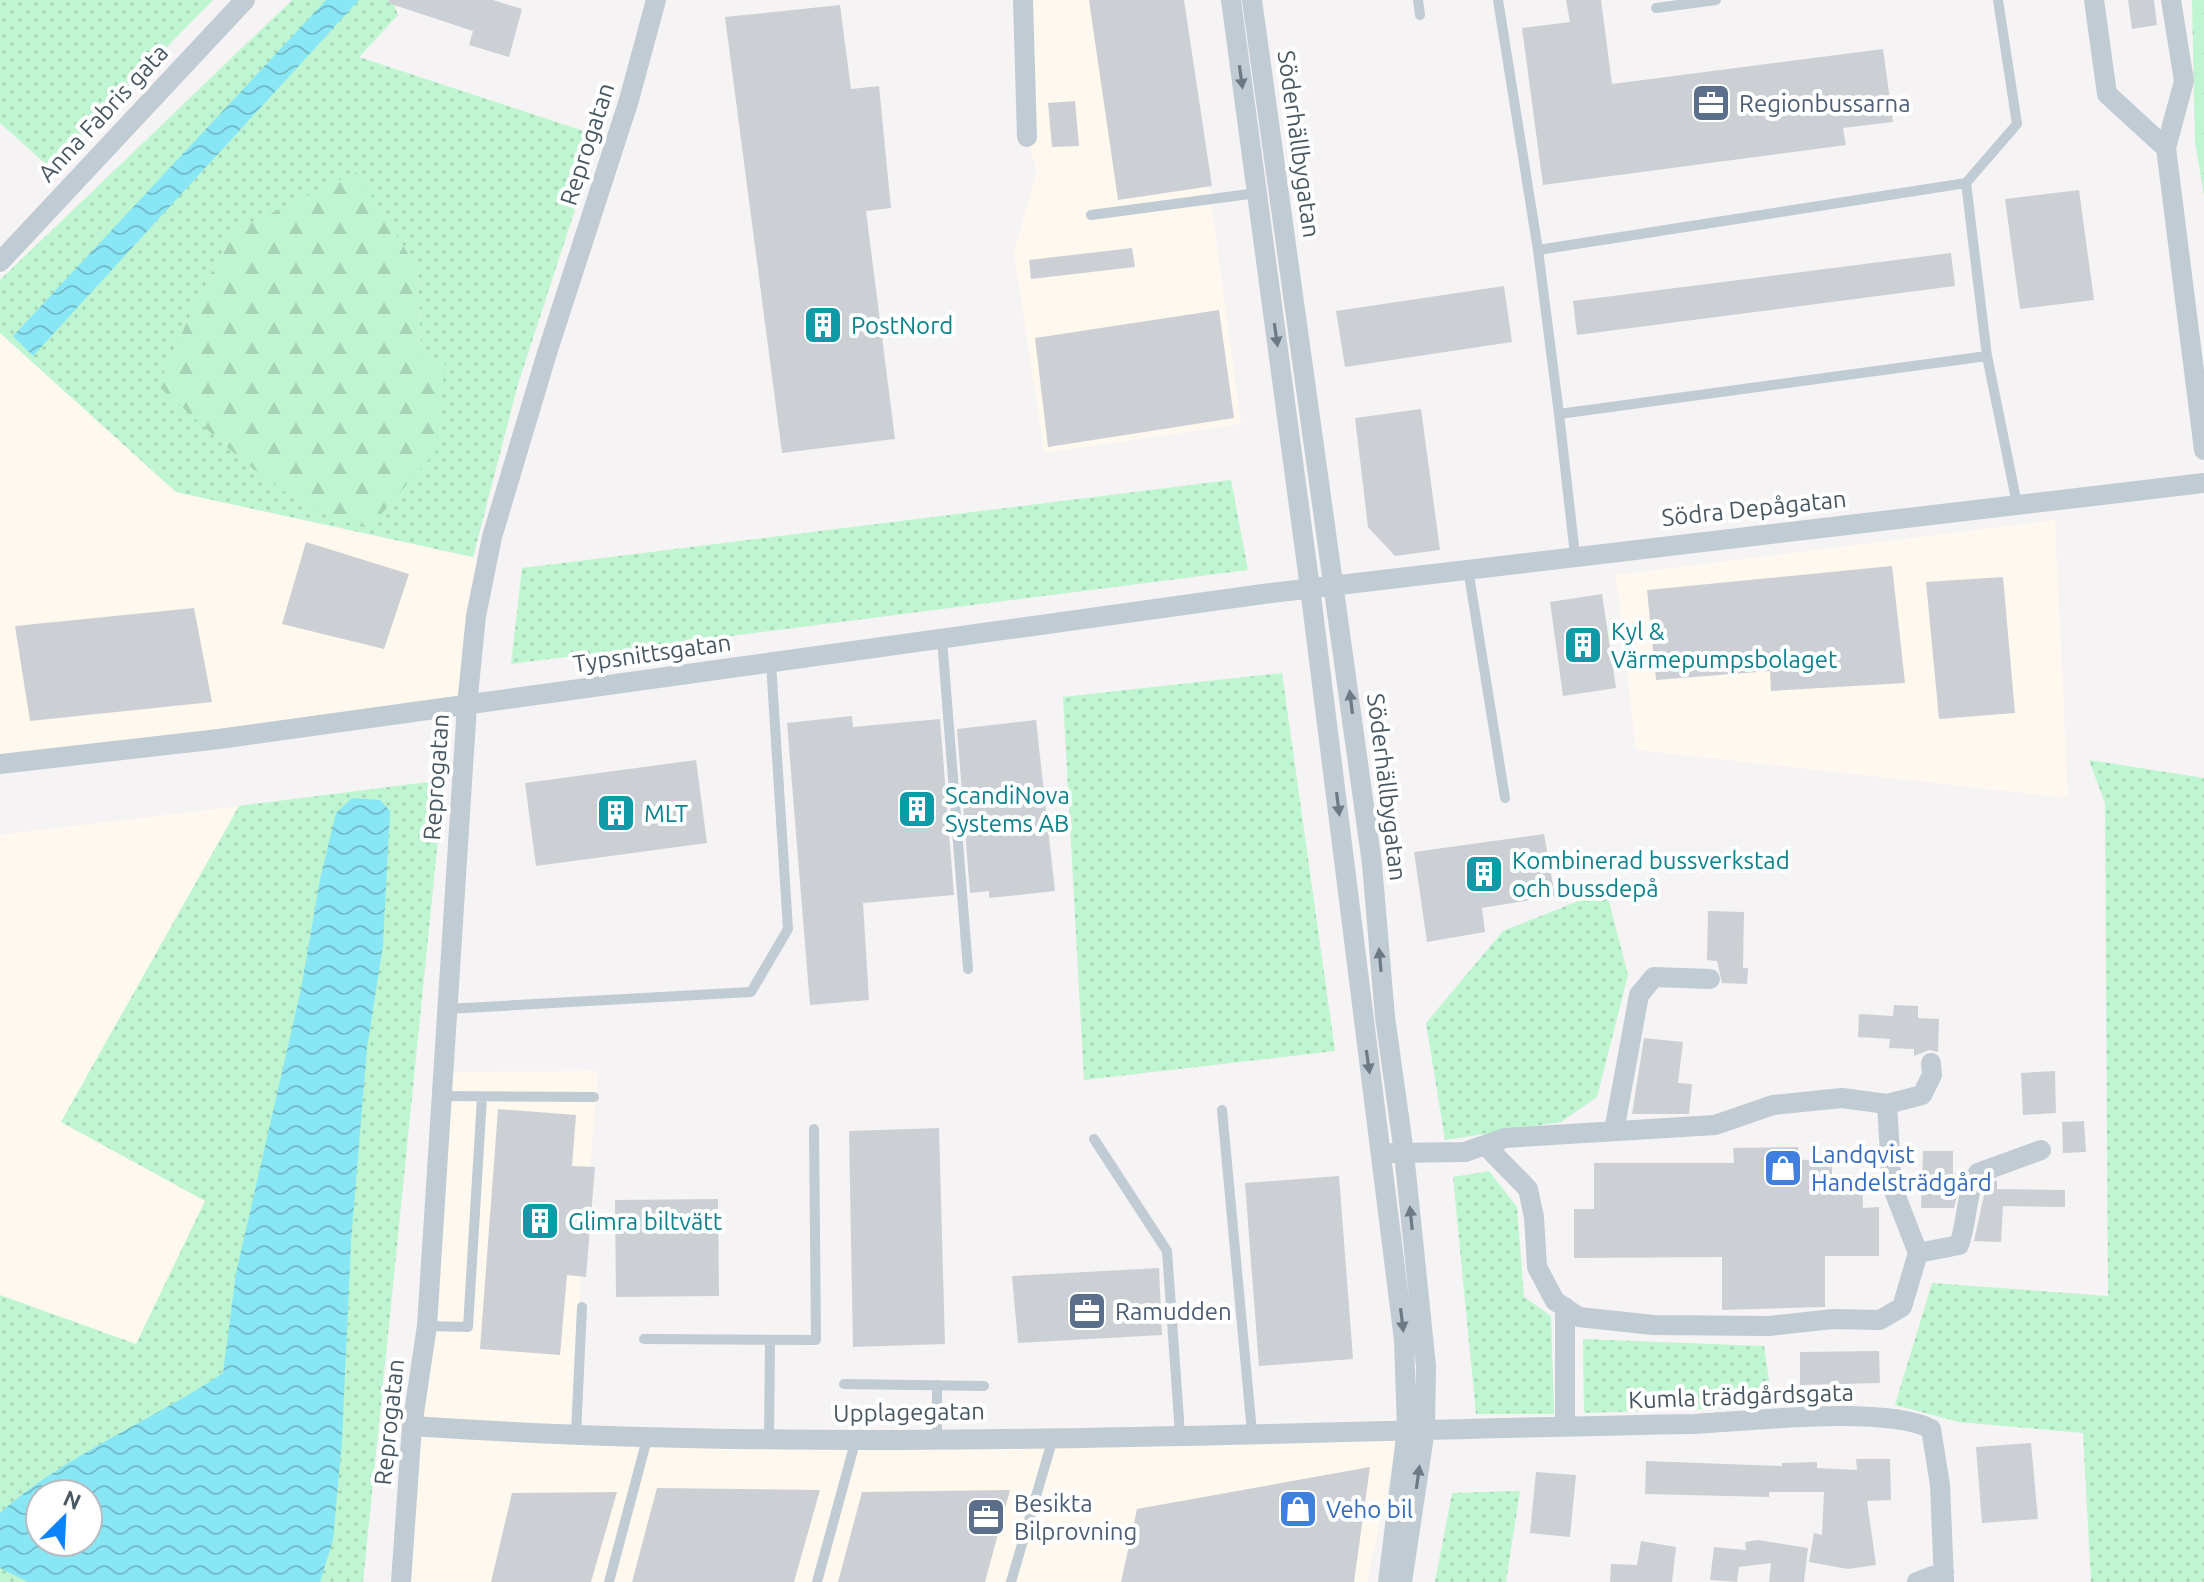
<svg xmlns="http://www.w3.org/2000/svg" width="2204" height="1582" viewBox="0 0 2204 1582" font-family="Ubuntu,sans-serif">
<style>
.commercial{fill:#fef8ee}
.grass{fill:url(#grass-dots);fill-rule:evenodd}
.forest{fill:url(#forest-firs)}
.water{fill:url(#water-waves);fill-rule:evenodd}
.building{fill:#ccd0d5}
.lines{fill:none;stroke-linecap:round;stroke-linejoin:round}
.service{stroke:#c0cbd3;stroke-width:10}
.minor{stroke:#c0cbd3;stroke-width:20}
.oneway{fill:#6c7a85}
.labels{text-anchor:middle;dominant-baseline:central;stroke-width:8;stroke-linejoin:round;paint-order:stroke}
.service-label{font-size:24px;fill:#4e5e75;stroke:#fff;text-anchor:start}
.street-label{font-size:24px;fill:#485863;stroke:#fff}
.culture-label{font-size:24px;fill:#0d838f;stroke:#fff;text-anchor:start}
.shop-label{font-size:24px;fill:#366cbe;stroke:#fff;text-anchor:start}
</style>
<defs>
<pattern id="grass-dots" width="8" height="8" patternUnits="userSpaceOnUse" patternTransform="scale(2)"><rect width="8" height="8" fill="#bff5d0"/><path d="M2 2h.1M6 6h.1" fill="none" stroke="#a6d4b5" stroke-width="1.8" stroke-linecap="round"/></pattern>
<pattern id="forest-firs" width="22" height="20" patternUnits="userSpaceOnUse" patternTransform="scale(2)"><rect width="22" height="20" fill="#bff5d0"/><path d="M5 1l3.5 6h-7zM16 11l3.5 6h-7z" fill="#a6d4b5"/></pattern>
<pattern id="water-waves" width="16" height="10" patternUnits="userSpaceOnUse" patternTransform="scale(2)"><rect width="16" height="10" fill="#89e7f5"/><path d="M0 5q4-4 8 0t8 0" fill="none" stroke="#72beca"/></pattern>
</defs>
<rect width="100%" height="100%" fill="#f5f3f3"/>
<path class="commercial" d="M1021,0H1184L1241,424L1044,453L1014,252L1037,171L1027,137Z
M0,333L176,492L487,561L467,705L0,764Z
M2055,520L2068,798L1636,750L1616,575Z
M239,806L61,1122L205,1201L136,1345L0,1295V835Z
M598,1071L569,1427L1064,1436L1402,1419L1367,1582H401L445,1072Z"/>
<path class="grass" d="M0,0H213L49,167L0,123Z
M292,0H392L398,15L359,57L599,136L518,384L473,557L176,492L0,333V280ZM356,173L418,269L421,353L158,386L194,306L233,232Z
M1231,480L1248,570L511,664L522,568Z
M1282,673L1335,1051L1084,1080L1063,697Z
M2089,760L2204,778V1582H2091L2083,1433L1959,1422L1895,1405L1932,1283L2108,1296L2105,803Z
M444,780L363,1582H0V1295L136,1344L205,1201L61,1122L239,806ZM40,1494H88V1542H40Z
M1606,890L1628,975L1597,1097L1561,1122L1445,1140L1426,1023L1503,931Z
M1489,1171L1517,1207L1524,1297L1551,1316L1554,1414H1476L1453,1177Z
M1583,1339L1764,1346L1773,1407L1584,1413Z
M1520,1491L1506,1582H1435L1452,1493Z"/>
<path class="forest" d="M2192,0H2204V196L2195,141Z
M356,172L418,269L421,353L445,363L436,451L369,528C286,512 221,439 158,386L194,306L233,232Z"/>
<path class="water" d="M326,0H359L33,356L13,336Z
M352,798L380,800L390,811L383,945L367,1048L351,1242L342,1440L333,1540L320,1582H28L0,1568V1513C66,1454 150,1422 223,1373L236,1273L301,989L320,879L336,813ZM88,1494V1542H40V1494Z"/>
<path class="building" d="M389,0H493L522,9L509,57L469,45L473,31L388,3Z
M1089,0H1184L1212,186L1118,200Z
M1566,0H1601L1612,84L1883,49L1893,122L1843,128L1846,145L1543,185L1522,28L1570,22Z
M2128,0H2154L2157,25L2132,29Z
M840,5L851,89L879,86L891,208L866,211L895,439L782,453L725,17Z
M1075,101L1079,146L1052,147L1048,103Z
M2079,190L2094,300L2020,309L2005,199Z
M1132,248L1135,267L1031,279L1029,260Z
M1951,253L1955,286L1577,335L1573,301Z
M1504,286L1512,342L1345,367L1336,311Z
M1219,310L1234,418L1048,447L1035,338Z
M1421,409L1440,550L1395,556L1368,527L1355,418Z
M306,542L409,574L384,649L282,624Z
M1892,566L1905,683L1771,691L1770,671L1656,680L1647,590Z
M2003,577L2015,713L1939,719L1926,582Z
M1602,594L1616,688L1563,696L1550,602Z
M194,608L212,702L30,721L15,626Z
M852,716L853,727L940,719L954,895L863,903L869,1000L810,1005L787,723Z
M1036,720L1055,891L989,898V891L970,893L957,729Z
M696,760L707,843L536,866L525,783Z
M1544,834L1555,896L1482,908L1485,932L1427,942L1414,852Z
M1708,911L1744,912L1743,968H1748L1747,984L1722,983L1717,961L1707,960Z
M1894,1005L1918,1006V1018L1939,1019L1938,1052L1929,1050L1914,1056V1049L1889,1048L1890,1039L1858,1037L1859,1014L1893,1016Z
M1644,1038L1683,1042L1678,1083L1692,1084L1689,1114H1632Z
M2055,1071L2056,1113L2023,1115L2021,1073Z
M498,1109L576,1115L572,1166L595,1167L586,1277L567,1275L560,1355L480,1349Z
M2084,1121L2086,1152L2063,1153L2062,1122Z
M939,1128L945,1344L853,1347L849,1131Z
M1798,1147L1799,1160L1832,1159V1177L1862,1176L1863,1208L1879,1207V1256H1825V1307L1722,1310V1257L1574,1258V1209H1594V1163H1734L1733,1148Z
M1923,1151H1953V1174L1962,1175L1954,1208H1921Z
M1339,1176L1353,1359L1259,1366L1245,1183Z
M1997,1180V1189L2065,1190V1207L2003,1206L2001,1242L1974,1241L1986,1186Z
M718,1199L719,1296L616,1297L615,1200Z
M1159,1268L1162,1335L1018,1343L1012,1276Z
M1879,1351L1880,1383L1800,1385V1352Z
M2031,1443L2038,1519L1982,1523L1976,1447Z
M1856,1459H1890L1891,1500L1867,1501L1876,1565L1848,1569L1809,1562L1814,1533L1822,1535L1824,1492H1769V1497L1645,1494L1646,1461L1782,1466V1463L1817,1462V1468L1857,1470Z
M1370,1467L1354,1582H1121L1137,1509Z
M1536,1472L1576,1475L1570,1537L1530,1533Z
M657,1488L820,1490L794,1582H632Z
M1010,1490L985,1582H838L862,1492Z
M617,1492L591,1582H491L512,1493Z
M1758,1540L1808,1548L1804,1582H1769L1771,1563L1739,1567L1737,1582L1710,1580L1714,1547L1746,1550L1745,1542Z
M1641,1541L1676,1547L1672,1582H1610L1611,1564L1637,1565Z"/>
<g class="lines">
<path class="service" d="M1418,0L1420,15
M1498,0L1538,250
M1656,8L1716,0
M1966,183L1987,356L1559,414L1538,250L1966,183L2017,124L1998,0
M1091,215L1257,193
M1987,356L2017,504
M1559,414L1575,555
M1468,569L1505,798
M942,639L968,969
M447,1009L751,992L788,929L771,663
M442,1096L594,1097
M1222,1110L1252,1432
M1094,1139L1167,1251L1180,1434
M427,1326L468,1327L482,1097
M644,1339L816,1340L814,1129
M844,1384L984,1386
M937,1385V1438
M576,1435L582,1307
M769,1441L770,1340
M609,1582L647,1439
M817,1582L856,1439
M1011,1582L1053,1438"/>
<path class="minor" d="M1023,0L1027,137
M1231,0L1310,588L1404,1340L1407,1429L1388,1582
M1252,0L1372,864L1385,1017L1404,1153L1426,1366L1425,1429L1402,1582
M2094,0L2107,94L2166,148
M2171,0L2184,81L2166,148L2204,450
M0,262L245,0
M0,764L219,739L1263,594L2204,483
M1614,1131L1639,995L1654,977L1710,979
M1485,1145L1528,1189L1534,1217L1537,1267L1555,1301L1579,1317L1653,1325L1769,1326L1833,1319L1880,1320L1902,1307L1918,1253L1892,1186L1887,1104
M1392,1153L1465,1152L1505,1138L1715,1125L1773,1105L1842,1098L1887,1104L1922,1095L1932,1075L1931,1063
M1918,1253L1959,1245C1968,1220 1965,1195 1978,1173L2041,1150
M1565,1307V1426
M412,1426C837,1455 1269,1431 1695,1424C1750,1421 1886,1405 1931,1429L1940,1485L1944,1582
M401,1582L412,1426L427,1326L467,705L476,616L492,537L547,353L629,100L656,0
M1917,1582L1944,1572"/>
</g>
<defs><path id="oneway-solid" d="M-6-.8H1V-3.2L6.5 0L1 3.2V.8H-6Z" transform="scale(2)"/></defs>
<g class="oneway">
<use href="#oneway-solid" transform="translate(1241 77) rotate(82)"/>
<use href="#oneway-solid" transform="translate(1276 335) rotate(82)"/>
<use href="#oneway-solid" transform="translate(1351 702) rotate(-97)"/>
<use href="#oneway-solid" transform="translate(1338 804) rotate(83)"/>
<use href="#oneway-solid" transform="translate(1380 960) rotate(-95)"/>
<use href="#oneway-solid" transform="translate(1368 1062) rotate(82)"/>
<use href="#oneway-solid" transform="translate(1411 1218) rotate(-96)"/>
<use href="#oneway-solid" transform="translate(1402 1320) rotate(83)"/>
<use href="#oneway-solid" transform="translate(1418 1477) rotate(-82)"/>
</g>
<defs>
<g id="office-square" transform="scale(2)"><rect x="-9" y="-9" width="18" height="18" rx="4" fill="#5c6f8a" stroke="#fff"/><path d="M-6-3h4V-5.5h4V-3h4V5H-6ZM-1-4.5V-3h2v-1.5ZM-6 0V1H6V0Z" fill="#fff"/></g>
<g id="building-square" transform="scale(2)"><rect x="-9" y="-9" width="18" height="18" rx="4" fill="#0f9aa8" stroke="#fff"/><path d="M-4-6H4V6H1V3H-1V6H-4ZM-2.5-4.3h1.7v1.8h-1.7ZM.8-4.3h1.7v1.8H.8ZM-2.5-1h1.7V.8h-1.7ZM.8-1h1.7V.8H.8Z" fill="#fff"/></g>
<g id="shop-square" transform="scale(2)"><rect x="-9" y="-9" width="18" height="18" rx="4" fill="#3f7fe0" stroke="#fff"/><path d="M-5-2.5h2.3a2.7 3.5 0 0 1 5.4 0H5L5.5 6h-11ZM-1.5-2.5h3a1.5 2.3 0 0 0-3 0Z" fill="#fff"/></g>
</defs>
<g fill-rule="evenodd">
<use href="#office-square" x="1711" y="103"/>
<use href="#building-square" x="823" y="325"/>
<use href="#building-square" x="1583" y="645"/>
<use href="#building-square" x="917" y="809"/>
<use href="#building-square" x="616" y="813"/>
<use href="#building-square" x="1484" y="874"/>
<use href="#shop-square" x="1783" y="1168"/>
<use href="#building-square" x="540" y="1221"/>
<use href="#office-square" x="1087" y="1311"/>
<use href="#shop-square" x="1298" y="1509"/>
<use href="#office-square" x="986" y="1517"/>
</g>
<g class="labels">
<g class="service-label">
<text x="1739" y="103">Regionbussarna</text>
<text x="1115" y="1311">Ramudden</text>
<text x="1014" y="1503">Besikta<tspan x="1014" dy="28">Bilprovning</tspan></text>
</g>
<g class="street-label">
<text transform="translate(103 113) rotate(-47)">Anna Fabris gata</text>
<text transform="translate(587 144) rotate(-72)">Reprogatan</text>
<text transform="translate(1299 144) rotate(82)">Söderhällbygatan</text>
<text transform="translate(1754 508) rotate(-6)">Södra Depågatan</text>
<text transform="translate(652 653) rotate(-8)">Typsnittsgatan</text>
<text transform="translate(436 777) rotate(-86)">Reprogatan</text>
<text transform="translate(1387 787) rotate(83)">Söderhällbygatan</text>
<text transform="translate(1741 1396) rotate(-2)">Kumla trädgårdsgata</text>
<text transform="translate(909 1412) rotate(-1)">Upplagegatan</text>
<text transform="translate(389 1422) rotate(-84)">Reprogatan</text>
</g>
<g class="culture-label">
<text x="851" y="325">PostNord</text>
<text x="1611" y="631">Kyl &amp;<tspan x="1611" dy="28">Värmepumpsbolaget</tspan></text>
<text x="945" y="795">ScandiNova<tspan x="945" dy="28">Systems AB</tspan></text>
<text x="644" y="813">MLT</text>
<text x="1512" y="860">Kombinerad bussverkstad<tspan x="1512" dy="28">och bussdepå</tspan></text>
<text x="568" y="1221">Glimra biltvätt</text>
</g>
<g class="shop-label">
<text x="1811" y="1154">Landqvist<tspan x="1811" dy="28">Handelsträdgård</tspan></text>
<text x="1326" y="1509">Veho bil</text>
</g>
</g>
<g transform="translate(64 1518) rotate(24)"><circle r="38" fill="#ffffff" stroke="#b6bcc1" stroke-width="2"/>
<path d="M0-6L14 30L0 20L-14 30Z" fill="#0a83f8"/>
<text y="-12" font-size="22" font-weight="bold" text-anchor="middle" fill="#485863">N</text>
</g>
</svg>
